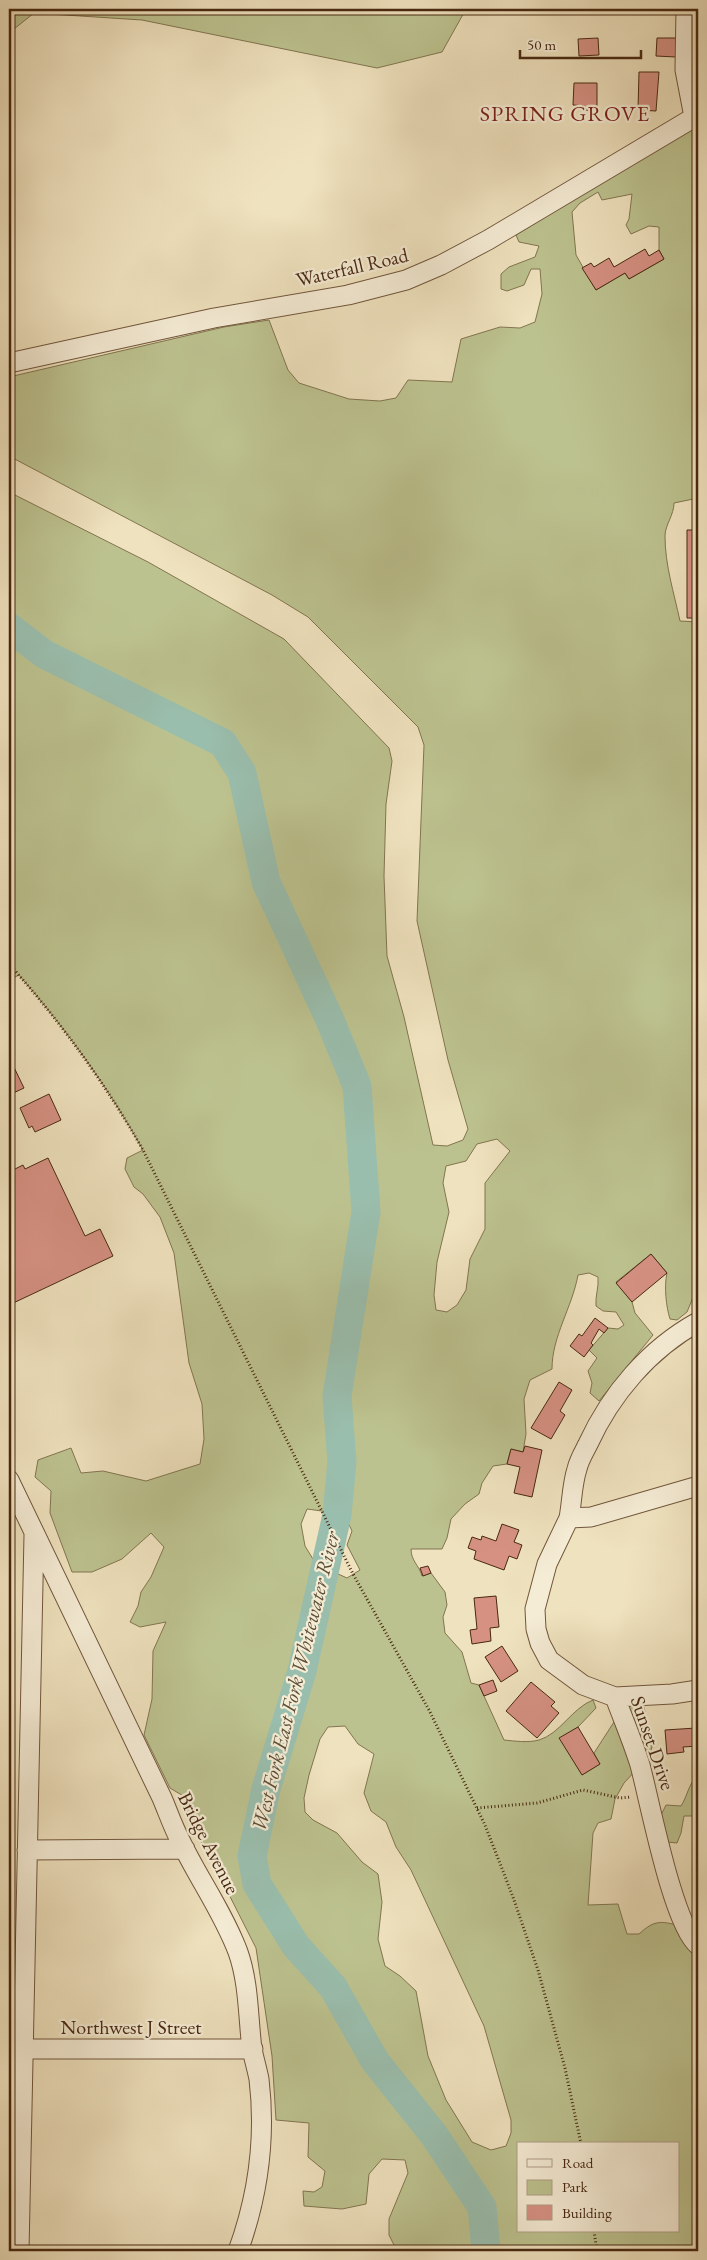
<svg xmlns="http://www.w3.org/2000/svg" width="707" height="2260" viewBox="0 0 707 2260" font-family="'EB Garamond',serif">
<style>
.green{fill:#bcc28f;stroke:#827550;fill-rule:evenodd}
.lines{fill:none;stroke-linecap:round;stroke-linejoin:round}
.river{stroke:#9abead;stroke-width:29}
.building{fill:#d69183;stroke:#482811}
.minor-casing{stroke:#72563c;stroke-width:21}
.path{stroke:#482811;stroke-width:3;stroke-dasharray:1 2.5;stroke-linecap:butt}
.minor{stroke:#f5ecd5;stroke-width:19}
.labels{text-anchor:middle;dominant-baseline:central;stroke-width:4.5;stroke-linejoin:round;paint-order:stroke}
.street-label{font-size:20px;fill:#482811;stroke:#f5ecd5}
.water-label{font-size:21px;font-style:italic;fill:#5c4e38;stroke:#f5ecd5}
.quarter-label{font-size:22px;letter-spacing:1px;fill:#7a1f14;stroke:#f5ecd5}
</style>
<rect width="100%" height="100%" fill="#efe2be"/>
<filter id="stains"><feTurbulence type="fractalNoise" baseFrequency=".004" numOctaves="4"/><feColorMatrix values="0 0 0 0 .2 0 0 0 0 .09 0 0 0 0 .02 0 0 0 .5 -.17"/></filter>
<radialGradient id="worn" r=".72"><stop offset=".6" stop-color="#630" stop-opacity="0"/><stop offset="1" stop-color="#630" stop-opacity=".3"/></radialGradient>
<path class="green" d="M9,9H466L442,52L377,68L142,20L34,13L9,33Z
M698,123V498L674,503C674,515 665,525 665,536C665,565 674,593 680,621L698,622V1294L694,1295L687,1312L677,1320L670,1319C666,1306 664,1287 667,1273L651,1254L616,1282L632,1302L635,1313L653,1335L599,1401L590,1393L592,1383L588,1371L597,1358L589,1350L608,1328L618,1329L624,1325L616,1312L603,1311L596,1306C595,1296 599,1288 598,1277L589,1273L578,1275C572,1308 552,1336 552,1369L530,1380L524,1399L526,1434L523,1452L511,1449L507,1464L493,1466L482,1483L479,1494L465,1504L451,1519L447,1538L442,1549H411C411,1561 419,1565 422,1576L431,1573L445,1592L447,1605L443,1617L445,1633L462,1652L471,1683L479,1685L504,1740C514,1741 529,1743 539,1740C560,1734 572,1708 593,1700L596,1708L578,1727L560,1738L582,1775L600,1764L594,1753L614,1722L628,1705L644,1707L652,1747L649,1756L624,1783L615,1799L611,1819L598,1823L593,1833L588,1905L618,1904L627,1934H639C652,1922 659,1920 676,1925C681,1937 686,1951 698,1956V2251H397L389,2235V2219L408,2173L405,2160L382,2159L369,2174L366,2204L342,2209L304,2206L303,2191L314,2192L322,2187L325,2171L308,2157L309,2123L276,2120L272,2056L256,1948L212,1861L188,1819L185,1797L170,1788L144,1735L152,1699L153,1651L166,1622L140,1627L130,1622L138,1606L141,1592L151,1577L164,1547L151,1533L122,1559L92,1572H72L50,1513L51,1491L35,1477L38,1460L71,1448L81,1473L103,1471L146,1481L200,1464L204,1439L202,1404L189,1363L174,1253L160,1217L143,1194L134,1187L125,1169L127,1158L143,1150C108,1087 66,1029 19,975L9,980V492L148,562L284,639L389,748L392,761L386,804L384,876L387,956L404,1017L433,1145L447,1146L463,1140L468,1129L448,1060L417,921L424,745L418,727L308,617L272,595L9,456V377L224,327L269,320L288,370L299,383L349,399L380,401L396,398L408,380L452,382L461,339L500,327L520,328L535,322L542,294L540,269H531L524,285L507,291L501,289V274L509,267L535,257L539,246L519,242L516,235ZM598,192L602,200L632,194L629,219L626,225L631,234L649,226L659,227V250L664,259L629,279L625,273L596,290L576,255L572,212L580,203ZM497,1139L510,1151L485,1183V1229L470,1259L466,1290L457,1305L447,1312L436,1310L434,1295L437,1262L449,1212L443,1183L446,1166L466,1161L477,1144ZM307,1509L344,1514L352,1531L347,1545L360,1570L347,1578L316,1564L305,1546L301,1524ZM345,1726L358,1744L374,1754L364,1793L371,1811L386,1822L396,1847L411,1870L484,2026L511,2120V2133L506,2146L491,2150L472,2142L446,2100L428,2056L416,1991L400,1976L385,1966L378,1939L382,1902L378,1874L362,1862L337,1833L313,1820L305,1812L304,1798L309,1775L320,1739L328,1727ZM518,2144H678V2231H518Z
M697,1776L698,1816H684L681,1833L677,1843L667,1842L660,1817L666,1805L681,1806C688,1795 688,1785 697,1776Z"/>
<g class="lines">
<path class="river" d="M9,627L44,654L223,743L242,773L266,882L330,1020L357,1086L366,1212L337,1396L342,1462L337,1515L302,1671L266,1789L252,1856L257,1884L296,1946L333,1987L375,2061L434,2135L482,2207L486,2251"/>
</g>
<path class="building" d="M598,38L599,55L579,56L578,39Z
M657,38H676V57L656,56Z
M639,72H659L656,111L638,110Z
M574,83H597V106H593V111L585,110V106L573,105Z
M645,249L649,256L659,250L664,259L629,279L625,273L596,290L582,268L591,263L594,267L609,258L614,267Z
M687,530H698V618H687Z
M9,1057L24,1088L9,1095Z
M49,1094L61,1120L35,1132L32,1126L29,1128L20,1108Z
M48,1158L85,1236L100,1229L113,1256L9,1305V1172L23,1165L25,1169Z
M651,1254L667,1273L632,1302L616,1283Z
M595,1318L608,1328L604,1333L599,1329L591,1343L593,1345L584,1357L570,1346L579,1334L582,1336Z
M559,1382L572,1390L560,1411L565,1415L551,1439L531,1428Z
M525,1446L542,1450L532,1497L514,1493L520,1467L507,1464L511,1449L523,1452Z
M502,1524L519,1530L514,1542L522,1545L517,1559L509,1556L504,1570L474,1559L476,1551L468,1548L472,1537L481,1540L482,1536L496,1541Z
M428,1566L431,1573L423,1576L420,1568Z
M496,1596L499,1627L490,1628L491,1641L472,1644L470,1630L477,1629L474,1598Z
M502,1646L518,1671L501,1682L485,1657Z
M493,1680L497,1691L484,1696L479,1685Z
M531,1682L555,1702L551,1706L559,1713L537,1738L506,1711Z
M578,1727L600,1764L582,1775L559,1738Z
M696,1728L698,1746L683,1747L684,1752L667,1754L665,1730Z"/>
<g class="lines">
<g class="minor-casing">
<path id="minor" d="M686,9L685,70L694,117
M9,363L214,318L348,295L406,280L441,265L488,240L698,115
M9,1480L162,1798C168,1812 173,1827 180,1840C198,1878 223,1912 238,1952C249,1983 248,2017 252,2049C254,2059 257,2069 259,2079C266,2138 258,2196 238,2251
M698,1486L591,1517L569,1518L547,1564L535,1609L536,1629L540,1643L549,1660L583,1685L615,1697L672,1694L698,1690
M569,1518C572,1502 572,1484 577,1469C579,1460 584,1452 588,1444C611,1394 649,1349 698,1322
M615,1697C623,1719 633,1742 640,1765C650,1802 673,1925 698,1945
M27,1850L185,1849
M9,2049H253
M19,2251L34,1535"/>
</g>
<path class="path" d="M9,964C60,1021 105,1083 143,1150L353,1574L429,1710L485,1825L513,1897L538,1970L565,2068L581,2144
M477,1808L537,1803L583,1790L620,1798L631,1797
M594,2231L597,2251"/>
<use href="#minor" class="minor"/>
</g>
<g class="labels">
<g class="street-label">
<text transform="translate(352 267) rotate(-13)">Waterfall Road</text>
<text transform="translate(653 1743) rotate(71)">Sunset Drive</text>
<text transform="translate(209 1843) rotate(63)">Bridge Avenue</text>
<text x="131" y="2027">Northwest J Street</text>
</g>
<g class="water-label">
<text transform="translate(295 1681) rotate(-76)">West Fork East Fork Whitewater River</text>
</g>
<g class="quarter-label">
<text x="565" y="113">SPRING GROVE</text>
</g>
</g>
<rect width="707" height="2260" fill="none" stroke="#efe2be" stroke-width="30"/>
<rect x="10" y="10" width="687" height="2240" fill="none" stroke="#482811" stroke-width="2.5"/>
<rect x="15" y="15" width="677" height="2230" fill="none" stroke="#482811"/>
<rect x="517" y="2142" width="162" height="90" fill="#f5ecd5" stroke="#b09e87"/>
<rect x="527" y="2159" width="25" height="8" fill="#f5ecd5" stroke="#b09e87"/>
<text x="562" y="2168" font-size="15" fill="#482811">Road</text>
<rect x="527" y="2180" width="25" height="15" fill="#bcc28f" stroke="#b09e87"/>
<text x="562" y="2192" font-size="15" fill="#482811">Park</text>
<rect x="527" y="2205" width="25" height="15" fill="#d69183" stroke="#b09e87"/>
<text x="562" y="2218" font-size="15" fill="#482811">Building</text>
<path d="M520 50v8h121v-8" fill="none" stroke="#482811" stroke-width="2.5"/>
<text x="527" y="50" font-size="15" fill="#482811" stroke="#f5ecd5" stroke-width="4" paint-order="stroke">50 m</text>
<rect width="100%" height="100%" filter="url(#stains)"/>
<rect width="100%" height="100%" fill="url(#worn)"/>
</svg>
